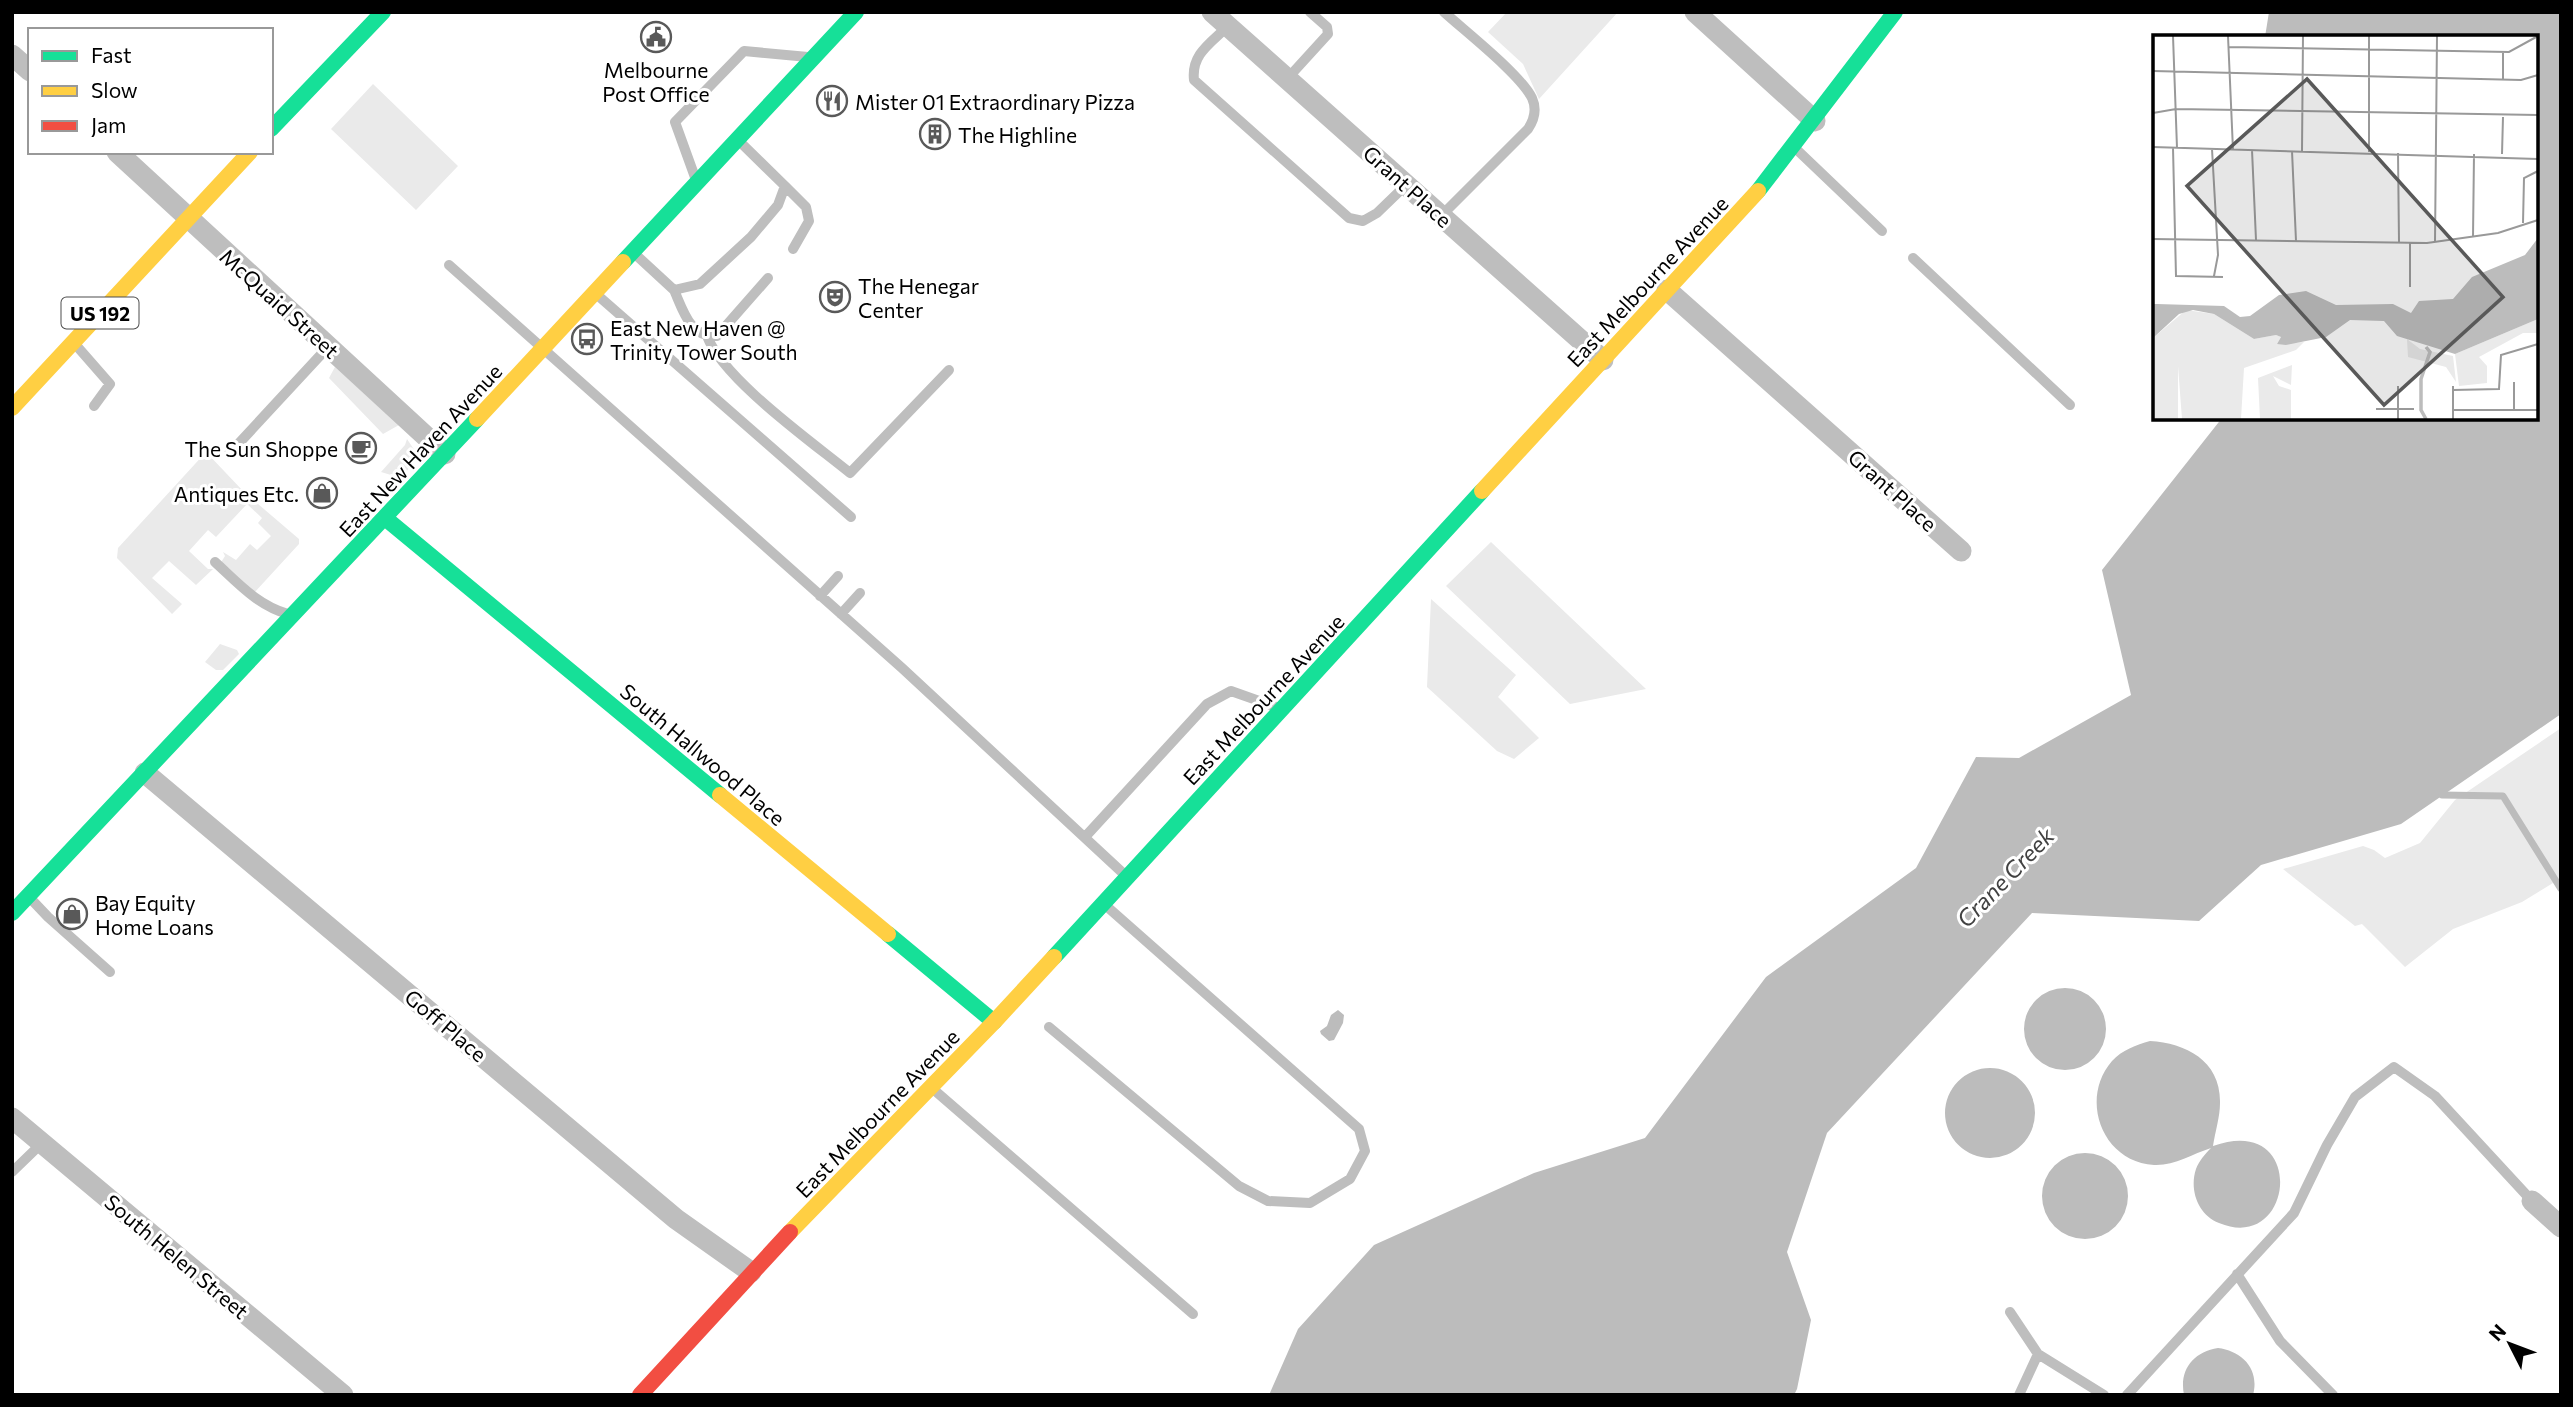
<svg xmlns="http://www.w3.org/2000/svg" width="2573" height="1407" viewBox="0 0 2573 1407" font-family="Commissioner,sans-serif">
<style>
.green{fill:#eaeaea}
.water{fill:#bcbcbc}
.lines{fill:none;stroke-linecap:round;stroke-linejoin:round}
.stream{stroke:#bcbcbc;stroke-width:7}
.lane{stroke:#bebebe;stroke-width:10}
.street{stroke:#bebebe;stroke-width:21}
.fast{stroke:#16e098;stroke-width:16}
.slow{stroke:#ffcf43;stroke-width:16}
.jam{stroke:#f24e42;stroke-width:16}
.labels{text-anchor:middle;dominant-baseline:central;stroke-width:6;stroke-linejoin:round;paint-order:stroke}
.shield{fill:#fff;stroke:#4c4c4c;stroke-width:2}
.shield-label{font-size:19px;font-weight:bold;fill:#000}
.poi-label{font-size:21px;fill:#000;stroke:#fff;text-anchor:start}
.street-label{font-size:21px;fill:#000;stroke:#fff}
.water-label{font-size:23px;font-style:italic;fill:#414141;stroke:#fff}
.inset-river{fill:none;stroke:#bcbcbc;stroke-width:3.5}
.inset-road{fill:none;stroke:#999;stroke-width:2}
.view{fill:#595959;fill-opacity:0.15;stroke:#595959;stroke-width:3.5}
.inset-edge{fill:none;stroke:#000;stroke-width:3.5}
</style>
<rect width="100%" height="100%" fill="#fff"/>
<path class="green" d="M1507,12H1618L1539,99L1523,64L1488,32Z
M373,84L458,166L416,210L331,129Z
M335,367L399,425L383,434L329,378Z
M407,439L415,451C414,463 409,469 401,478L381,472L405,445Z
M206,452L244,492L299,539V544L254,593L220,564L225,556L223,552L236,560L250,544L257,550L271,536L258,523L262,518L247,504L216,537L208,530L189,551L208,569H213L196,585L169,561L152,578L182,604L172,614L117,558L118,548Z
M1491,542L1646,689L1570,704L1446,586Z
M1431,599L1516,675L1498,697L1539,738L1514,759L1497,751L1427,687Z
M220,644L237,650L239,654L223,670H216L205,662Z
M2561,728V878L2522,902L2453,929L2405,967L2362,924L2355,926L2283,869L2363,846L2374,850L2385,858L2420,843L2455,800Z"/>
<path class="water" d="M2269,12H2561V714L2401,824L2261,865L2199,921L2032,913L1827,1133L1787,1252L1811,1320L1797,1389L1794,1395H1269L1298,1329L1374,1245L1534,1173L1645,1138L1766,977L1916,868L1976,757L2019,758L2131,695L2102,570L2222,418H2536V37H2265Z
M2024 1029a41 41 0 1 1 82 0a41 41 0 1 1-82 0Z
M1338,1010L1344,1015L1343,1023L1334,1040L1329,1041L1321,1034L1320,1031L1327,1026L1331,1015Z
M2150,1041C2186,1043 2221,1061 2220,1103C2220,1117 2215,1132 2213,1146C2308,1112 2295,1255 2219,1223C2198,1215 2189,1190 2196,1169C2199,1161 2205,1154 2211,1148C2192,1154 2174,1166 2154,1165C2102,1162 2079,1099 2112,1061C2122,1050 2136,1045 2150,1041Z
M1945 1113a45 45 0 1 1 90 0a45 45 0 1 1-90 0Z
M2042 1196a43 43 0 1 1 86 0a43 43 0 1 1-86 0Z
M2218,1348C2242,1351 2260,1369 2253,1395H2184C2179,1370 2193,1352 2218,1348Z"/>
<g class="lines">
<path class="stream" d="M2442,795L2503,796L2561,889"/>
<path class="lane" d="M1228,26C1211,43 1191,54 1194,80L1349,218L1363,221L1377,213L1406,185
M1287,79L1328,34L1327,27L1310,12
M1794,147L1882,231
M696,180L675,122L744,51L808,57
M785,186L806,207L809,221L793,249
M1441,216L1528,129C1534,120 1537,109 1532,98C1520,74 1466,32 1444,12
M635,254L674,290L700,284L751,237L778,205L785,186L739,141
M1913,258L2070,405
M449,265L902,668L1125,875
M674,290C683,310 690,338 717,336L768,278
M595,293L851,517
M707,336C723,379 812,442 850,473L949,370
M75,344L110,384L94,406
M229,454L328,347
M215,562C238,583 257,605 288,614
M820,596L838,576
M841,614L860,593
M1085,837L1207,704L1231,691L1279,708
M30,898L48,917L110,972
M1049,1027L1239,1186L1268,1201L1310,1203L1350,1179L1365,1151L1359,1129L1104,904
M933,1089L1193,1314
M12,1172L42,1143
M2237,1274L2280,1341L2333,1395
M2010,1312L2038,1354L2104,1395
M2019,1395L2038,1354
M2127,1395L2294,1213L2327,1145L2355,1097L2394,1067L2435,1096L2532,1201"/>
<path class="street" d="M1212,12L1603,360
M1695,12L1815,121
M12,55L30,71
M117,152L445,454
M1667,290L1961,551
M145,773L676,1219L751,1272
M12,1118L343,1395
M2532,1201L2561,1227"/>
<path class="fast" d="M271,129L383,12
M1758,191L1895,12
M623,262L856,12
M385,518L720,795
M12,913L477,419
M888,934L994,1022
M1054,957L1482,491"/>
<path class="slow" d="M12,408L250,152
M477,419L623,262
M1482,491L1758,191
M720,795L888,934
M790,1232L994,1022L1054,957"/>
<path class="jam" d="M640,1395L790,1232"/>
</g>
<defs>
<g id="civic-ring" transform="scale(1.575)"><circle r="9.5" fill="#fff" stroke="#595959" stroke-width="1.5"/><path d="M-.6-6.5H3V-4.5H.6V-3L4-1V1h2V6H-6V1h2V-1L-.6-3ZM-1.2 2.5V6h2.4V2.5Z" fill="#595959"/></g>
<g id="restaurant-ring" transform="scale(1.575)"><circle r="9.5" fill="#fff" stroke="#595959" stroke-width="1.5"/><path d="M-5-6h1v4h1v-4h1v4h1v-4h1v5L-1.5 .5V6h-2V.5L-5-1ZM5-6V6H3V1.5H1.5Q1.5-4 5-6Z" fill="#595959"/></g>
<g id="building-ring" transform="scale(1.575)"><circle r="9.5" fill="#fff" stroke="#595959" stroke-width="1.5"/><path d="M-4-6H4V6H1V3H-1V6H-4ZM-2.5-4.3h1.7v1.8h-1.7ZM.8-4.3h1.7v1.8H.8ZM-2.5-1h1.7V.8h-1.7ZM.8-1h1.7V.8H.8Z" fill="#595959"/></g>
<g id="theatre-ring" transform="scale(1.575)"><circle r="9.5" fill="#fff" stroke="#595959" stroke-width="1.5"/><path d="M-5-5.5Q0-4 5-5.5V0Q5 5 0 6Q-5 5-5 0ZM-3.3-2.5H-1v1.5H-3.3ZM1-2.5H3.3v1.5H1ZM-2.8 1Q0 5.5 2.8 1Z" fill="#595959"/></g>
<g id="bus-ring" transform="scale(1.575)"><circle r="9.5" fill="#fff" stroke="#595959" stroke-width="1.5"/><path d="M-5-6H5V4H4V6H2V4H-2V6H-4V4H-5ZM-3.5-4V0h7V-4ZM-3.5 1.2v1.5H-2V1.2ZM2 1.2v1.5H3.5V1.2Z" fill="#595959"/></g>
<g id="cafe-ring" transform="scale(1.575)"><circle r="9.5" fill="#fff" stroke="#595959" stroke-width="1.5"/><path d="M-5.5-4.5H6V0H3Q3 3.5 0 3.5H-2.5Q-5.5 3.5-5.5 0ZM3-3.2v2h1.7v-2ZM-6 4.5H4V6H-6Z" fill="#595959"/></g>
<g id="shop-ring" transform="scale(1.575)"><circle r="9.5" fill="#fff" stroke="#595959" stroke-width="1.5"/><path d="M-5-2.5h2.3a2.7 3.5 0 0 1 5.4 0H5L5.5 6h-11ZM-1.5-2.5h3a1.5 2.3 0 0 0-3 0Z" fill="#595959"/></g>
</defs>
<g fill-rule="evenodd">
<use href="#civic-ring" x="656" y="37"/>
<use href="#restaurant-ring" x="832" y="101"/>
<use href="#building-ring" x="935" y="134"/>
<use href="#theatre-ring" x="835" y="297"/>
<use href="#bus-ring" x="587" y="339"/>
<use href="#cafe-ring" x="361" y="448"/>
<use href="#shop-ring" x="322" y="493"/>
<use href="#shop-ring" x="72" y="914"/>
</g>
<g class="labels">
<rect class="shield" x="61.5" y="297.5" width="77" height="31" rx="5"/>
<g class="shield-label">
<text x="100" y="313">US 192</text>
</g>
<g class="poi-label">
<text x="656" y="69" text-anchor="middle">Melbourne<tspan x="656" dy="24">Post Office</tspan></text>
<text x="855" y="101">Mister 01 Extraordinary Pizza</text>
<text x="958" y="134">The Highline</text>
<text x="858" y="285">The Henegar<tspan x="858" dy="24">Center</tspan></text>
<text x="610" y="327">East New Haven @<tspan x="610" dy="24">Trinity Tower South</tspan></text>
<text x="338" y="448" text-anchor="end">The Sun Shoppe</text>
<text x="299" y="493" text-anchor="end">Antiques Etc.</text>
<text x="95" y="902">Bay Equity<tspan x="95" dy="24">Home Loans</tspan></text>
</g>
<g class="street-label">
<text transform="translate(1408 186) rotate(42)">Grant Place</text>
<text transform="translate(1647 281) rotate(-47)">East Melbourne Avenue</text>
<text transform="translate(280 303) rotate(42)">McQuaid Street</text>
<text transform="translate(420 450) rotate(-47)">East New Haven Avenue</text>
<text transform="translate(1893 490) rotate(42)">Grant Place</text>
<text transform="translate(1263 699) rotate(-47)">East Melbourne Avenue</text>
<text transform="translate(703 754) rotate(40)">South Hallwood Place</text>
<text transform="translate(446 1025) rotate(40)">Goff Place</text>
<text transform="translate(877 1113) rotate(-46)">East Melbourne Avenue</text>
<text transform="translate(177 1256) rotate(40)">South Helen Street</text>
</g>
<g class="water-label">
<text transform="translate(2005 877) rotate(-46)">Crane Creek</text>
</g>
</g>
<g transform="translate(2153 35)">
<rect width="385" height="385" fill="#fff"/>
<path d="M33,275L61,279L101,304L123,300L128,302L124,309L151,307L143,315L91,333L88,384H29L25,331V384H0V303ZM385,284V298H370L326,322L334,331V348L306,351L302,319ZM254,304L267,314L300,321L303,347L293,332L255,322ZM139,330L138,350L120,341L126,351L138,355V384H107L105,343Z" fill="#eaeaea"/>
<path d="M385,203V284L302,319L244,301L231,286L197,285L173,302L133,310L124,309L128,302L123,300L101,304L61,279L40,275L26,279L0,303V269H4L71,271L87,282L97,281L126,260L153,256L183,270L240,269L258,278L266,266L300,264L319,242L372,220Z" fill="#bcbcbc"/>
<path class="inset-river" d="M273,384L268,375V344L277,317L273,312"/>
<path class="inset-road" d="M20,1L24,113M75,1L80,115M76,12L356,17L385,1M0,36L368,45L385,40M350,45V17M0,78L23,74L385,80M0,112L385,124M20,113L23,241L70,242M59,114L65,220L61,241M99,115L103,205M139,116L143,206M149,116L150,1M216,117V1M245,118L246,207M349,119L350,82M370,188L371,143L385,136M320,202L321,119M0,204L274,208L345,198L385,185M257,207V252M282,207L284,1M300,355L346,354L348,320L385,309M223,374H261M300,375H385M361,375V347M245,384V351M300,384V351"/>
<path class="view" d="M154,44L350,262L231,370L34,151Z"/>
<rect width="385" height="385" class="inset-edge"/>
</g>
<rect width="2573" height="1407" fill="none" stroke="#000000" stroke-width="28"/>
<rect x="28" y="28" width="245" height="126" fill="#ffffff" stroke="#999999" stroke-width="2"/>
<rect x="42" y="51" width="35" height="10" fill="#16e098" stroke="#999999" stroke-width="2"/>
<text x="91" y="63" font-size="21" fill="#000000">Fast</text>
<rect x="42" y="86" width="35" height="10" fill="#ffcf43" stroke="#999999" stroke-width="2"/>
<text x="91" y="98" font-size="21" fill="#000000">Slow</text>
<rect x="42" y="121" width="35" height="10" fill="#f24e42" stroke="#999999" stroke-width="2"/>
<text x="91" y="133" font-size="21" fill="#000000">Jam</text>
<g transform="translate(2510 1344) rotate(312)" stroke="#ffffff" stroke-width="5" paint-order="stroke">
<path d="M0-5L12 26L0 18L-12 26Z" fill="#000000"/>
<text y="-10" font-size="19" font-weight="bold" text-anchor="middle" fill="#000000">N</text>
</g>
</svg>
